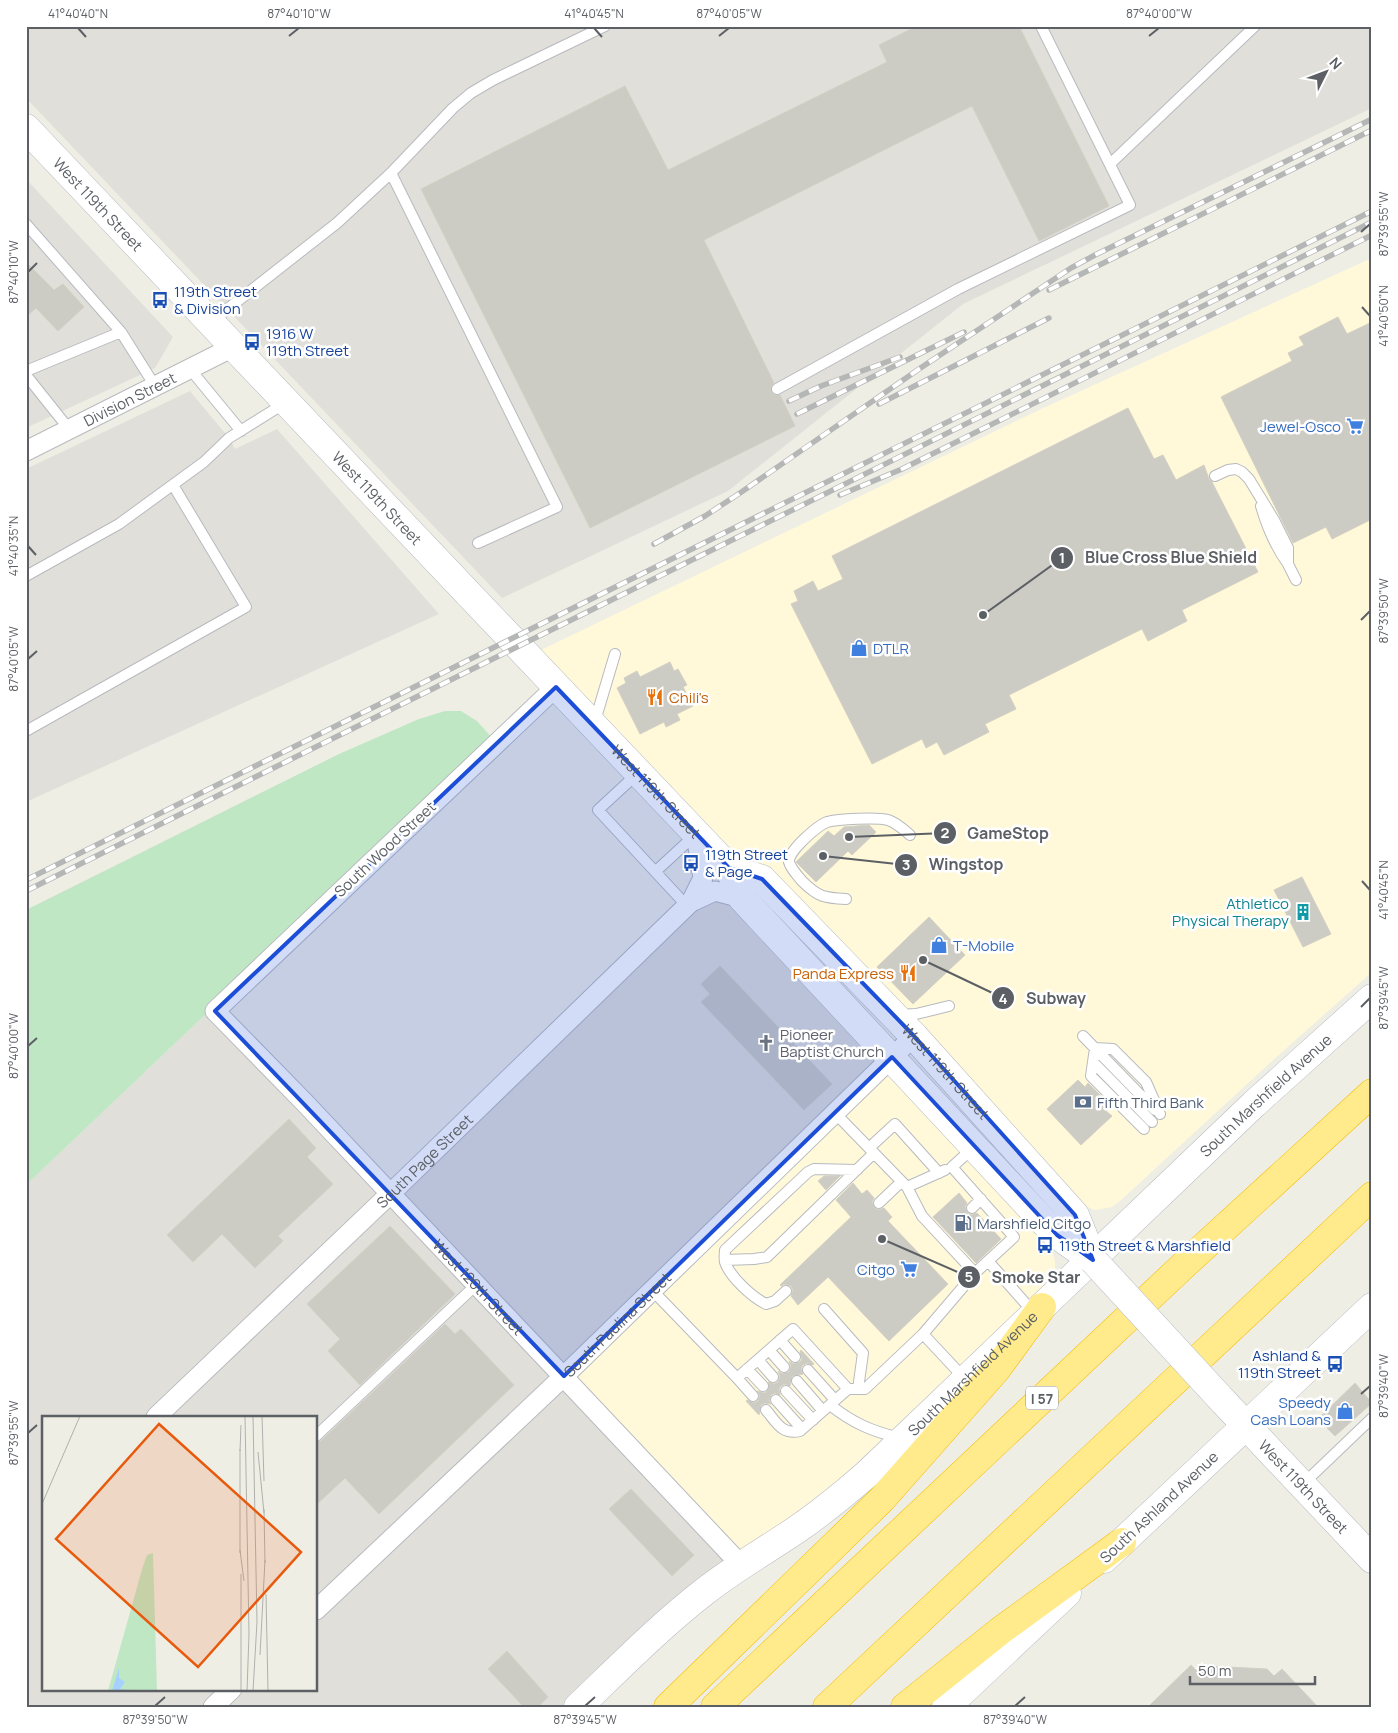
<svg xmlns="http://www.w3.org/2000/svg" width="1398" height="1733" viewBox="0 0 1398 1733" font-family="Manrope,sans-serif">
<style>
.commercial{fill:#fff9da}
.industrial{fill:#e0dfd9;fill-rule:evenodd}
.green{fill:#c0e7c4}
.building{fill:#cccbc4;stroke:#d4d0c3}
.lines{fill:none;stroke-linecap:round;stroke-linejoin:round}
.lane-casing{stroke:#b7babf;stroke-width:12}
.street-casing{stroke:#b7babf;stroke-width:21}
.secondary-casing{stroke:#b8bbc1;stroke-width:29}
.highway-casing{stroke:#f4ba00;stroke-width:29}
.lane{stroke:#fff;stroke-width:10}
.street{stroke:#fff;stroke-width:19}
.secondary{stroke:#fff;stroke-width:28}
.highway{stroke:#ffeb8c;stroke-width:28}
.rail-casing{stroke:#b5b6b6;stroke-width:5.5}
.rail{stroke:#fff;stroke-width:4;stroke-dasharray:11;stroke-linecap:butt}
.secondary-bridge-casing{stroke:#b8bbc1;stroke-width:29;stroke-linecap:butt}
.secondary-bridge{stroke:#fff;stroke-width:28}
.marked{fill:#1d4ed8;fill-opacity:0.2;stroke:#1d4ed8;stroke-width:4;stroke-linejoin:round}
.ticks{fill:none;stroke:#5c6065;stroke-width:2}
.labels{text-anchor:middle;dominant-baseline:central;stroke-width:5;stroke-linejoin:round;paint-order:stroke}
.shield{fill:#fff;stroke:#8d9093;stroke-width:1}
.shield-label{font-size:14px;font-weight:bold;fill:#5c6065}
.street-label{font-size:15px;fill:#5c6065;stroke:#fff}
.transit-label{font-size:15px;fill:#164399;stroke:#fff;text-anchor:start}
.shop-label{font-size:15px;fill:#366cbe;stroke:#fff;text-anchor:end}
.food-label{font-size:15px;fill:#c56008;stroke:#fff;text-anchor:start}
.culture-label{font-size:15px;fill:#0d838f;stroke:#fff;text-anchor:end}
.worship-label{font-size:15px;fill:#5b616d;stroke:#fff;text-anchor:start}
.service-label{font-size:15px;fill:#4e5e75;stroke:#fff;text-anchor:start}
.inset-road{fill:none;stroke:#b0b1ae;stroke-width:1}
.view{fill:#e8590c;fill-opacity:0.15;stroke:#e8590c;stroke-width:2.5}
.inset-edge{fill:none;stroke:#5c6065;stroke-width:2.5}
.leader{fill:none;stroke:#5c6065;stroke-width:2}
.callout-dot{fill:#5c6065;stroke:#fff;stroke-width:2}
.mark-label{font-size:15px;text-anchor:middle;font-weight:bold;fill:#fff}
.callout-label{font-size:16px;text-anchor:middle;font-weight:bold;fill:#5c6065;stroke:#fff;stroke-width:5;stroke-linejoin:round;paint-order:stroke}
.neatline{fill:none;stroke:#5c6065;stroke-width:2}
.ticks-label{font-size:12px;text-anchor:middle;fill:#5c6065}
</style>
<rect width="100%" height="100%" fill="#efeee5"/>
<path class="commercial" d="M1372,258V972L1273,1060L1121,1200L1112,1207L1095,1210L1074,1201L539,651L1037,411Z
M886,1066L950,1141L1052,1252L1055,1261V1272L1050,1281L836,1482L803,1510L731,1558L561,1376Z"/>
<path class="industrial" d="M26,26H1372V108L963,304L728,491L502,598L26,98Z
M26,179L173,337L155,368L26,428Z
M190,391L229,438L235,449L277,429L439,614L26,802V469Z
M715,887L886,1066L561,1376L731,1558L677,1599L563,1707H26V1185L210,1010L390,1200ZM44,1417H316V1689H44Z"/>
<path class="green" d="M445,711H461L477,721L494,740L26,1185V910L339,754L419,719Z"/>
<path class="building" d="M917,26H1019L1109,206L1039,241L972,106L704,240L774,383L771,386V392L774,395H780L795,426L590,528L421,189L625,86L668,170L887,62L879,45Z
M26,262L54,290L63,284L84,307L58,331L36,308L26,317Z
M1338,317L1347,334L1372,322V519L1332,539L1326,527L1293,543L1221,397L1292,361L1288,353L1304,345L1299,337Z
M1128,408L1154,459L1163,455L1176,480L1204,465L1209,479L1212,482L1258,572L1182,610L1187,621L1148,641L1142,629L1009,695L1016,709L985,724L989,732L944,755L937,742L926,748L922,739L872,764L791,604L798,601L794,591L813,581L818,591L843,579L832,556Z
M670,662L674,671L678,669L687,685L683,687L693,706L677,714L680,720L666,727L664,722L640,734L617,688L626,683L624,678L637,671L640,677Z
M869,825L876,832L852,855L848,851L816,882L796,862L828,831L834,836L844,827Z
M1302,877L1331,934L1303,947L1274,890Z
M929,917L965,955L913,1004L877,967Z
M720,966L832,1084L804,1110L701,1002L710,994L701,984Z
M1078,1080L1085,1087L1088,1083L1111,1106L1106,1111L1112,1116L1081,1145L1047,1109Z
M289,1119L316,1148L307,1157L333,1184L278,1236L283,1241L255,1268L222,1234L193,1262L167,1235Z
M824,1176H840L826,1190L818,1181Z
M853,1183L862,1194L867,1190L874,1198L872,1202L874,1207L878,1210L884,1208L892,1217L888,1221L948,1284L889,1341L828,1277L798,1305L791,1296L793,1290L791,1286L785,1284L781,1286L780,1285L851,1217L836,1200Z
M959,1193L967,1203L965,1207L967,1212L971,1215L977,1213L1001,1239L976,1263L933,1217Z
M390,1226L455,1294L360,1385L328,1351L340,1339L307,1304Z
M445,1324L455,1334L461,1329L514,1385L379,1514L345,1478L316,1505V1443L321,1441Z
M801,1350L814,1364L812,1365L807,1363L803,1365L801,1368L803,1374L792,1376L790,1386L785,1384L781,1386L779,1389L780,1395L775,1393L771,1395L769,1401L771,1404L765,1403L761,1405L759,1415L746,1401L747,1400L754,1403L758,1401L760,1395L757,1391L765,1393L769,1388L768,1382L774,1384L778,1382L780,1376L778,1371L782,1374L789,1372L791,1366L789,1361L793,1364L800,1362L802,1359L800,1352Z
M1355,1383L1372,1403L1335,1436L1318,1419Z
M631,1489L694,1555L672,1576L609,1509Z
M507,1651L548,1697L538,1707H524L488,1669Z
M1191,1665L1200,1674L1208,1666L1267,1669L1274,1676L1282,1669L1318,1707H1148Z"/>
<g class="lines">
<g class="lane-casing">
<path id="lane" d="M1110,164L1255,26
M391,173L557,507L478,543
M26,224L121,332L155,386
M211,322L337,223L391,173L453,108L471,93L493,80L605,26
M190,369L241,431
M26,371L121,332
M26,375L69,429
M777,389L958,289L1130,205L1041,26
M1215,476L1228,470L1236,469L1242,472L1249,479L1274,520L1288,548V564L1296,580
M1261,506C1267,527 1275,546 1288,564
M26,576L119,524L204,462L229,438L285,403
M595,721L615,654
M26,731L246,607L173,485
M637,774L598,810L687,906
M656,871L695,835
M846,899C824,898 818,897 802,881C798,876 791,869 789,862C788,851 817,826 827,822C838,819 877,817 888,820C897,823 903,829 910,835
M898,1015L916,1014L949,1006
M1083,1036L1155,1110
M1093,1062L1152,1122
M835,1113L907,1187L922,1216L975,1273
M1144,1129L1091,1076L1095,1048L1113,1049L1146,1082L1160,1114
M869,1148L895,1124L939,1173
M907,1187L945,1170
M879,1203L901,1182
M972,1208L981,1199
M725,1260L754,1259L767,1257L874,1153
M988,1261L1034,1313
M652,1290L737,1378L793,1329L848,1389H865L923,1334L975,1273L1014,1237L952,1167L974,1147
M786,1291L775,1301L766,1304C752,1297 730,1277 725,1262C724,1258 725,1253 725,1250L808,1172L814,1169L857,1170
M824,1309L863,1353L858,1389
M923,1334L965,1379
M780,1340L795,1357
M769,1350L784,1367
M758,1360L773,1377
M747,1369L763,1386
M808,1370L835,1400
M737,1378L753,1396
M797,1381L823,1411
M786,1391L813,1420
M776,1400L802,1429
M830,1405C853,1423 871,1431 900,1438
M766,1410C777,1423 782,1435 800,1431L848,1389
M316,1436L477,1284
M1302,1485L1372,1418"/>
</g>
<g class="street-casing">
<g id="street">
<path id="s1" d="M26,451L233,347"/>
<path id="s2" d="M556,687L215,1011L305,1103L741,1565"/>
<path d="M691,902L703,878L696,835"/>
<path id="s3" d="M156,1417L390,1194L691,902L715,891L742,898"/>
<path id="s4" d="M316,1610L564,1376L914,1036"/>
<path d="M213,1707L232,1689"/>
</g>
</g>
<g class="secondary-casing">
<g id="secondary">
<path id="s5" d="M26,128L729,868L742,898L1045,1223L1057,1235L1093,1260"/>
<path id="s6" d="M729,868L762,879L914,1036L1075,1215L1093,1260"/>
<path id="s7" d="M1222,1400L1372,1559"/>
<path d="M1104,1559L1372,1307"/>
<path id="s8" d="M578,1707C619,1668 659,1627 704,1592C733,1569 765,1551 796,1530C821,1513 844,1494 867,1474L1254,1104L1372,998"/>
<path d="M946,1707L1067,1593"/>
</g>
</g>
<g class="highway-casing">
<path id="highway" d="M668,1707L882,1499L996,1370L1042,1307
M715,1707L1185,1264L1372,1093
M827,1707L1372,1196
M905,1707L1000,1631L1122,1542"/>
</g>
<use href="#lane" class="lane"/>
<use href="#street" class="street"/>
<use href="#secondary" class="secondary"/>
<use href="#highway" class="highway"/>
<g class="rail-casing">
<path id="rail" d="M1049,290L1372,130
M789,401L821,386L900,357
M879,404L1049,318
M797,414L964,332
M840,495L902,469L1372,235
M654,544L705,516L740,493L919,369L1071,268L1095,255L1372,119
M26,880L1372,211
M26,891L1372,222"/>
</g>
<use href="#rail" class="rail"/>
<g class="secondary-bridge-casing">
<path id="secondary-bridge" d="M1093,1260L1222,1400"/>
</g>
<use href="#secondary-bridge" class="secondary-bridge"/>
</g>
<path class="marked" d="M556,687L729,868L762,879L914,1036L1075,1215L1093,1260L1057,1235L892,1057L564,1376L215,1011Z"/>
<path class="ticks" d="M78,28L86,37M594,28L602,37M289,36L299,28M719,36L729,28M1149,36L1159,28M1361,232L1370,224M28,272L37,263M1362,307L1370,316M28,546L36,555M1361,620L1370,611M28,659L37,651M1362,881L1370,890M1361,1007L1370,998M28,1046L37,1038M1361,1394L1370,1386M28,1433L37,1425M155,1706L165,1697M585,1706L595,1697M1015,1706L1025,1697"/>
<defs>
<g id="bus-bare" transform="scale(1.35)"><path d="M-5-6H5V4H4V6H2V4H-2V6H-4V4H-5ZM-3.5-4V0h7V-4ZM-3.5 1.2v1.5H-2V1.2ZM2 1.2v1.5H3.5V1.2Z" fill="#1a4fb4" stroke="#fff" stroke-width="2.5" paint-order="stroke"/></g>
<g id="supermarket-bare" transform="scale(1.35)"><path d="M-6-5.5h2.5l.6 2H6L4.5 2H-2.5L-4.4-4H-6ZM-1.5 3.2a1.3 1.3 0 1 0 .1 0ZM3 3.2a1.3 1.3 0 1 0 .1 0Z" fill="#3f7fe0" stroke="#fff" stroke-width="2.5" paint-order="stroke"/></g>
<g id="shop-bare" transform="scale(1.35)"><path d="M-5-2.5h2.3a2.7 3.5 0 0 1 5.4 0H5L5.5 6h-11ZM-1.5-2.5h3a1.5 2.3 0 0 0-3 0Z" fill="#3f7fe0" stroke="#fff" stroke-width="2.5" paint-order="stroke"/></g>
<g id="restaurant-bare" transform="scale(1.35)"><path d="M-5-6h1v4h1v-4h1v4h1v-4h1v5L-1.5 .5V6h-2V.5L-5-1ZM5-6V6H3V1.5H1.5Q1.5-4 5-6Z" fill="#e8710a" stroke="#fff" stroke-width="2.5" paint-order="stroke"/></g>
<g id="building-bare" transform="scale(1.35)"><path d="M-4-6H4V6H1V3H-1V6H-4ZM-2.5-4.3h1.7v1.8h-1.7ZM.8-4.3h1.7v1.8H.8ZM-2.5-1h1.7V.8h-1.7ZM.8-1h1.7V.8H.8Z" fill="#0f9aa8" stroke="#fff" stroke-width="2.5" paint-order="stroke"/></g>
<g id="church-bare" transform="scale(1.35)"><path d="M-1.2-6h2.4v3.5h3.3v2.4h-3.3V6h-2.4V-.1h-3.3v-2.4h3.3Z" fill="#6b7280" stroke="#fff" stroke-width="2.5" paint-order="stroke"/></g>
<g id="bank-bare" transform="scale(1.35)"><path d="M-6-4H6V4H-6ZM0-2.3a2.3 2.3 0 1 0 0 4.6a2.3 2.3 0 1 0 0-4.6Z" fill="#5c6f8a" stroke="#fff" stroke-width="2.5" paint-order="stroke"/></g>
<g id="fuel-bare" transform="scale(1.35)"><path d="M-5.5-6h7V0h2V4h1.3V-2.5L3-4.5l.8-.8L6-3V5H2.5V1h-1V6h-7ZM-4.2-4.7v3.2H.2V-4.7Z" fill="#5c6f8a" stroke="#fff" stroke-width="2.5" paint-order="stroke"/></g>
</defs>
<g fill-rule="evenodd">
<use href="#bus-bare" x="160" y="300"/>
<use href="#bus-bare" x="252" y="342"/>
<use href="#supermarket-bare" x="1355" y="426"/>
<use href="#shop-bare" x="859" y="648"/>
<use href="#restaurant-bare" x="655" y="697"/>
<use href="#bus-bare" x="691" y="863"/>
<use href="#building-bare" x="1303" y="912"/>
<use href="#shop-bare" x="939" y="945"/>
<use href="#restaurant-bare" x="908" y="973"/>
<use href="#church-bare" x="766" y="1043"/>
<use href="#bank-bare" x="1083" y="1102"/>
<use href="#fuel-bare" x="963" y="1223"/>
<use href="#bus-bare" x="1045" y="1245"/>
<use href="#supermarket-bare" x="909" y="1269"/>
<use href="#bus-bare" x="1335" y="1364"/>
<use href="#shop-bare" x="1345" y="1411"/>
</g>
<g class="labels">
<rect class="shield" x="1026" y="1386.5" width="32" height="23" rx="4"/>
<g class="shield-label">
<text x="1042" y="1398">I 57</text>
</g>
<g class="street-label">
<text stroke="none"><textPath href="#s5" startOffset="105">West 119th Street</textPath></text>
<text stroke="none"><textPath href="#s1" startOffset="116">Division Street</textPath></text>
<text stroke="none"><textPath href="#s5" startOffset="510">West 119th Street</textPath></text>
<text stroke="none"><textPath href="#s5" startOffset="915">West 119th Street</textPath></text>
<text transform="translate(385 849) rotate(-43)">South Wood Street</text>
<text stroke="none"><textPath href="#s6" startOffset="301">West 119th Street</textPath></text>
<text stroke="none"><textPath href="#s8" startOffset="922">South Marshfield Avenue</textPath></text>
<text stroke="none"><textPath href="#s3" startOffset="371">South Page Street</textPath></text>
<text stroke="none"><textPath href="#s2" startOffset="852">West 120th Street</textPath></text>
<text stroke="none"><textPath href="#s4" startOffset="415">South Paulina Street</textPath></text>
<text stroke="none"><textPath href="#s8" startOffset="518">South Marshfield Avenue</textPath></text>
<text stroke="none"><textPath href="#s7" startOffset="119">West 119th Street</textPath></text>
<text transform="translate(1159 1507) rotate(-43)">South Ashland Avenue</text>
</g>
<g class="transit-label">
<text x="174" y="291">119th Street<tspan x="174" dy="17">&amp; Division</tspan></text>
<text x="266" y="333">1916 W<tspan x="266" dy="17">119th Street</tspan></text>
<text x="705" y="854">119th Street<tspan x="705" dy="17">&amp; Page</tspan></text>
<text x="1059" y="1245">119th Street &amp; Marshfield</text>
<text x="1321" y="1355" text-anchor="end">Ashland &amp;<tspan x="1321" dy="17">119th Street</tspan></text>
</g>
<g class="shop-label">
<text x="1341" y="426">Jewel-Osco</text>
<text x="873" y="648" text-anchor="start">DTLR</text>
<text x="953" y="945" text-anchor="start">T-Mobile</text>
<text x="895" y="1269">Citgo</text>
<text x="1331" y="1402">Speedy<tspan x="1331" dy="17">Cash Loans</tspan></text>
</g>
<g class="food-label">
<text x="669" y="697">Chili's</text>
<text x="894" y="973" text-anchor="end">Panda Express</text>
</g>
<g class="culture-label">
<text x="1289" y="903">Athletico<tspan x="1289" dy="17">Physical Therapy</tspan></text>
</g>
<g class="worship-label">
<text x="780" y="1034">Pioneer<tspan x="780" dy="17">Baptist Church</tspan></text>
</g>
<g class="service-label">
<text x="1097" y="1102">Fifth Third Bank</text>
<text x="977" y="1223">Marshfield Citgo</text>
</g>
</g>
<g transform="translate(42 1416)">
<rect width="275" height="275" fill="#efeee5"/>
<path d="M111,137L115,275H66L101,150L105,139Z" fill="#c0e7c4"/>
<path d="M77,252V262L83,266L78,273L98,275H70Z" fill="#a5d1ff"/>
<path class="inset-road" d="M203,0L207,218L205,275M211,0L215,206L211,275M220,0L222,65M198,33V137M198,35L199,9M216,36L222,97M0,88L38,0M222,93L223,147M198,134L202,165M224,178L226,275M218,239L223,144M199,275V158"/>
<path class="view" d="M117,8L259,136L156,251L14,123Z"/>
<rect width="275" height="275" class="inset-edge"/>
</g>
<path class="leader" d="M983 615L1062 558M849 837L945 833M823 856L906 865M923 960L1003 998M882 1239L969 1277"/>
<g class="callout-dot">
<circle cx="983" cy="615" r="5"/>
<circle cx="849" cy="837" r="5"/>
<circle cx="823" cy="856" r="5"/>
<circle cx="923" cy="960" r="5"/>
<circle cx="882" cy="1239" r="5"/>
<circle cx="1062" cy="558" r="12"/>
<circle cx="945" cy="833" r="12"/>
<circle cx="906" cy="865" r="12"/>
<circle cx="1003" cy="998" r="12"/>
<circle cx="969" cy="1277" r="12"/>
</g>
<g class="mark-label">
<text x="1062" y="563">1</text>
<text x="945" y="838">2</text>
<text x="906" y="870">3</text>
<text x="1003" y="1004">4</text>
<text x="969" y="1282">5</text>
</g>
<g class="callout-label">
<text x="1171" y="563">Blue Cross Blue Shield</text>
<text x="1008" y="839">GameStop</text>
<text x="966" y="870">Wingstop</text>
<text x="1056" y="1004">Subway</text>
<text x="1036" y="1283">Smoke Star</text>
</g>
<rect width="1398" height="1733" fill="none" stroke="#ffffff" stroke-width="55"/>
<g transform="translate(1326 72) rotate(48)" stroke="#ffffff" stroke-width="4" paint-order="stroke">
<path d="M0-4L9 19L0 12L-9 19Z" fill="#5c6065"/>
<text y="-8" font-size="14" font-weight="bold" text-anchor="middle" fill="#5c6065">N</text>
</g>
<path d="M1190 1676v8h125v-8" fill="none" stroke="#5c6065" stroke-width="2.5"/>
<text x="1198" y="1676" font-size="15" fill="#5c6065" stroke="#ffffff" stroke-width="4" paint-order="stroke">50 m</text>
<rect x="28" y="28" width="1342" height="1678" class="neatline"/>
<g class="ticks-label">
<text x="78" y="18">41°40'40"N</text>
<text x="299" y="18">87°40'10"W</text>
<text x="594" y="18">41°40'45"N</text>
<text x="729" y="18">87°40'05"W</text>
<text x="1159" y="18">87°40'00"W</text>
<text transform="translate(1384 224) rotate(-90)" y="4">87°39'55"W</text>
<text transform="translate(14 272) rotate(-90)" y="4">87°40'10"W</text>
<text transform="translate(1384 316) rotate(-90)" y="4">41°40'50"N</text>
<text transform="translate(14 546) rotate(-90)" y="4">41°40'35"N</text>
<text transform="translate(1384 611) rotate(-90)" y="4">87°39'50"W</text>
<text transform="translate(14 659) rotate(-90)" y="4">87°40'05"W</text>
<text transform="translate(1384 890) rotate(-90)" y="4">41°40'45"N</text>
<text transform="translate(1384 998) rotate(-90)" y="4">87°39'45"W</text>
<text transform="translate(14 1046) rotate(-90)" y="4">87°40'00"W</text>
<text transform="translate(1384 1386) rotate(-90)" y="4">87°39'40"W</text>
<text transform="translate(14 1433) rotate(-90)" y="4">87°39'55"W</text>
<text x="155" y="1724">87°39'50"W</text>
<text x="585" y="1724">87°39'45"W</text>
<text x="1015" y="1724">87°39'40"W</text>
</g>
</svg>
